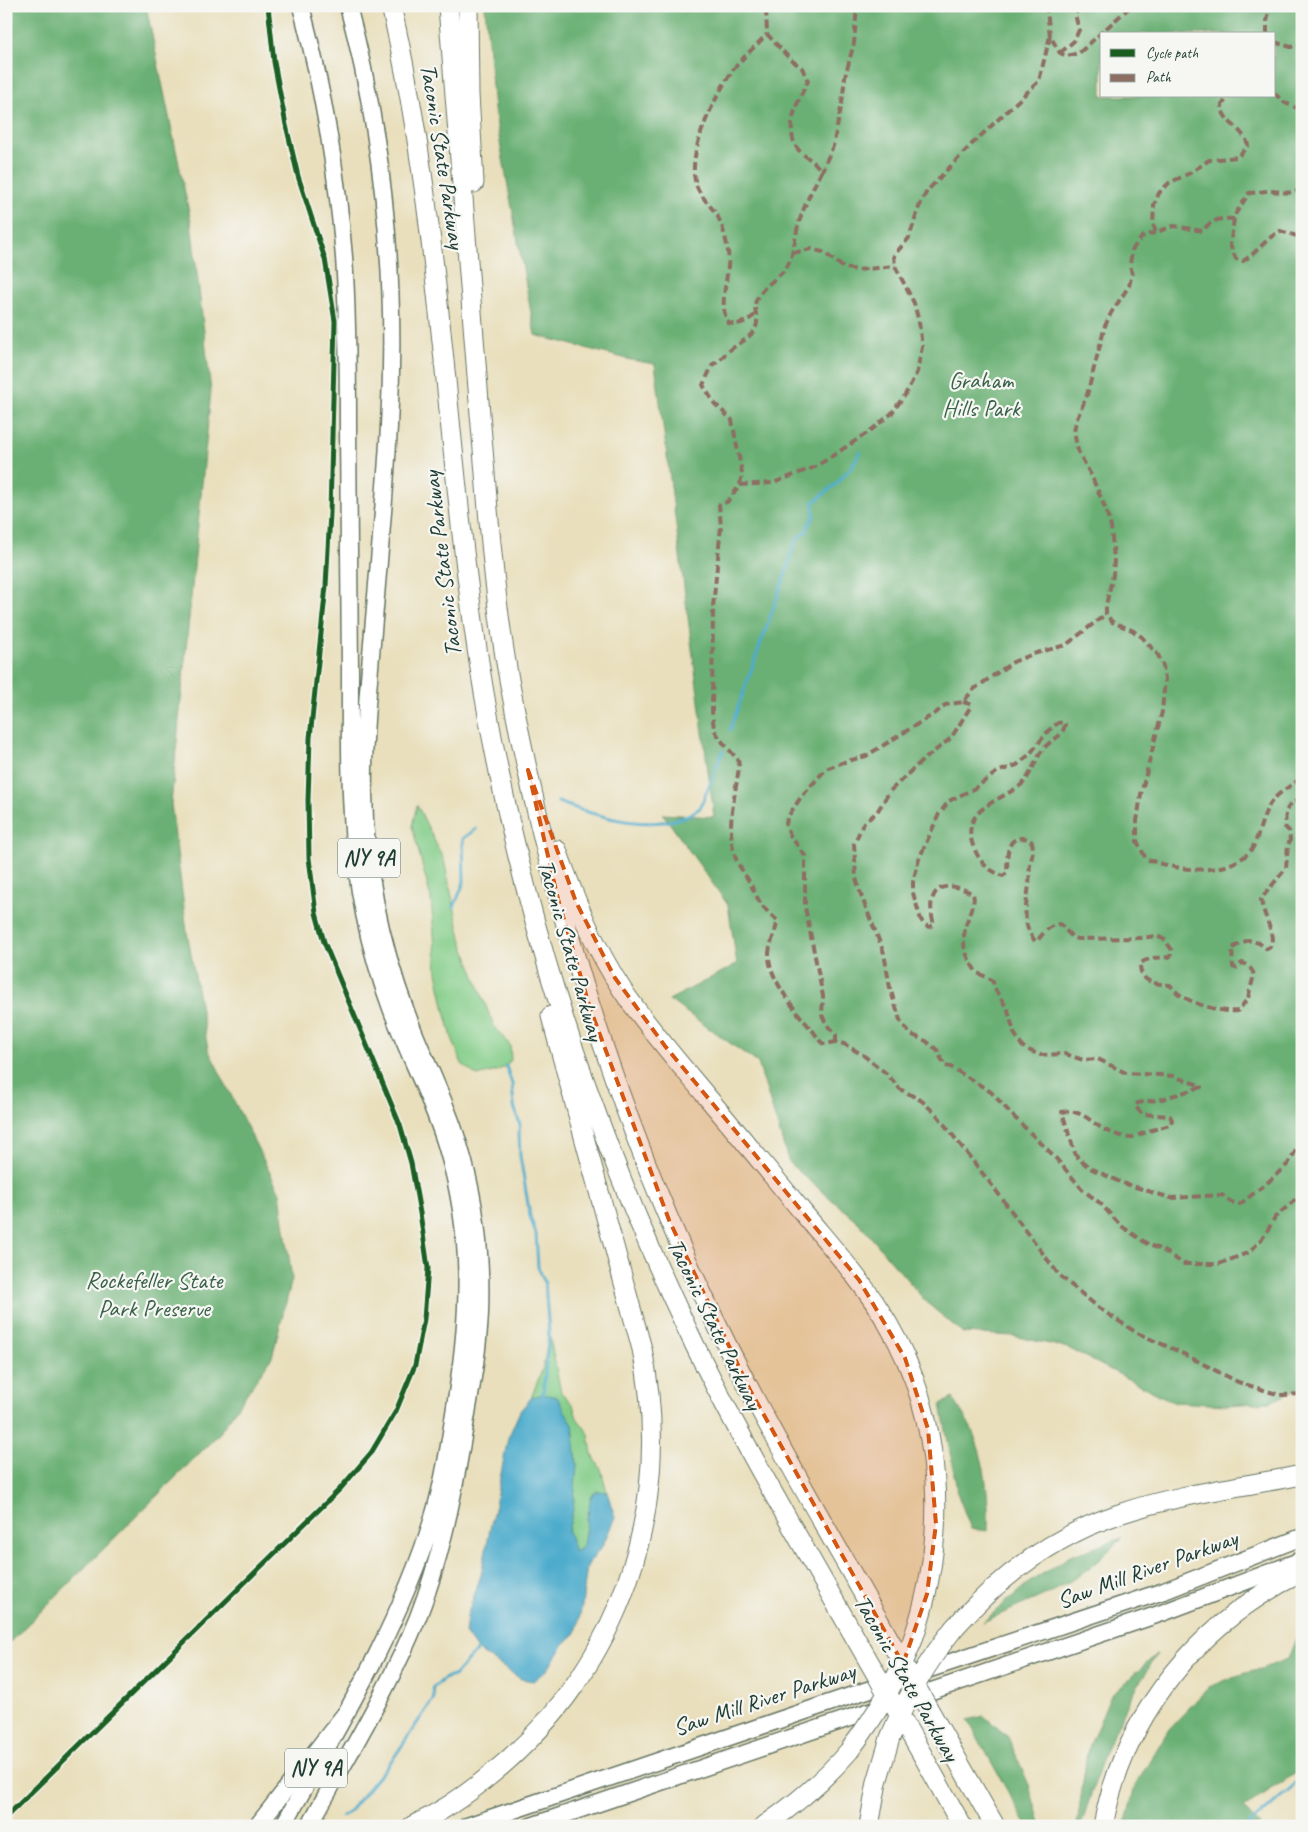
<svg xmlns="http://www.w3.org/2000/svg" width="1308" height="1832" viewBox="0 0 1308 1832" font-family="Caveat,sans-serif">
<style>
.green{fill:#84cd89;stroke:#52855e}
.forest{fill:#6bb075;stroke:#457654;fill-rule:evenodd}
.water{fill:#4eaccc;stroke:#367480}
.lines{fill:none;stroke-linecap:round;stroke-linejoin:round}
.stream{stroke:#4eaccc;stroke-width:3}
.primary-casing{stroke:#667664;stroke-width:19}
.trunk-casing{stroke:#667664;stroke-width:19}
.motorway-casing{stroke:#667664;stroke-width:21}
.primary{stroke:#fff;stroke-width:16}
.trunk{stroke:#fff;stroke-width:16}
.motorway{stroke:#fff;stroke-width:19}
.motorway-bridge-casing{stroke:#667664;stroke-width:21;stroke-linecap:butt}
.motorway-bridge{stroke:#fff;stroke-width:19}
.quiet{stroke:#8d6e63;stroke-width:4;stroke-dasharray:8 4;stroke-linecap:butt}
.cycleway-casing{stroke:#f6f6f2;stroke-width:8}
.cycleway{stroke:#1b5e20;stroke-width:5}
.marked{fill:#d45610;fill-opacity:0.2;stroke:#d45610;stroke-width:4;stroke-dasharray:10 6;stroke-linejoin:round}
.labels{text-anchor:middle;dominant-baseline:central;stroke-width:4.5;stroke-linejoin:round;paint-order:stroke}
.shield{fill:#f6f6f2;stroke:#60746d;stroke-width:1}
.shield-label{font-size:22px;font-weight:bold;fill:#1f3d34}
.street-label{font-size:24px;fill:#1f3d34;stroke:#f6f6f2}
.park-label{font-size:24px;fill:#386149;stroke:#f6f6f2}
</style>
<rect width="100%" height="100%" fill="#f6f6f2"/>
<filter id="ink" filterUnits="userSpaceOnUse"><feTurbulence type="fractalNoise" baseFrequency=".02" numOctaves="2"/><feDisplacementMap in="SourceGraphic" scale="10" xChannelSelector="R" yChannelSelector="G"/><feConvolveMatrix kernelMatrix="1 2 1 2 8 2 1 2 1" color-interpolation-filters="sRGB"/></filter>
<filter id="wash" filterUnits="userSpaceOnUse"><feTurbulence type="fractalNoise" baseFrequency=".0096" numOctaves="4" result="noise"/><feDisplacementMap in="SourceGraphic" scale="20" xChannelSelector="R" yChannelSelector="G"/><feGaussianBlur stdDeviation="1.12" result="paint"/><feColorMatrix in="noise" values="0 0 0 0 0 0 0 0 0 0 0 0 0 0 0 0 0 1.4 0 .05"/><feComposite in="paint" operator="in"/></filter>
<g filter="url(#wash)">
<rect width="100%" height="100%" fill="#e9dfbc"/>
<path class="green" d="M417,805L444,860L461,938L487,1009L495,1028L510,1045L511,1060L506,1066L497,1071L477,1076L462,1064L452,1038L445,1011L437,972L431,899L412,826Z
M549,1333L561,1392L573,1405L577,1418L589,1434L592,1454L601,1469L607,1492L597,1491L588,1513L583,1546L575,1552L568,1531L573,1509L577,1465L573,1425L543,1394L531,1398L543,1367Z"/>
<path class="forest" d="M6,6H146L191,222L211,391L171,804L187,932L208,1049L280,1193L292,1279L272,1357L218,1435L6,1646Z
M485,6H1302V1388L1270,1402L1227,1405L1173,1402L1068,1348L1013,1336L963,1333L927,1303L859,1223L789,1163L758,1063L669,1000L737,964L728,905L663,814L714,817L655,364L631,360L535,335L494,109ZM1102,34H1274V96H1102Z
M953,1398C959,1408 966,1418 971,1428C986,1461 989,1497 988,1531L971,1529L958,1495L941,1404Z
M1122,1538L1089,1569L1056,1590L983,1622L1027,1584L1070,1556Z
M1302,1623V1769L1243,1808L1260,1826H1125L1135,1786L1169,1729L1209,1687L1236,1676L1261,1669L1288,1659Z
M1157,1654L1130,1699L1104,1754L1081,1826H1077L1087,1752L1111,1695Z
M984,1716L1008,1737L1029,1785L1041,1826H1027L968,1720Z"/>
<path class="water" d="M543,1394L557,1397L573,1425L577,1465L573,1509L568,1531L575,1552L583,1546L591,1496L597,1491L607,1492L615,1517L603,1545L587,1566L582,1606L576,1633L564,1644L547,1670L533,1681L521,1679L477,1650L465,1633L467,1616L481,1575L508,1438L520,1411L531,1398Z"/>
<g class="lines">
<path class="stream" d="M730,730L790,561C791,549 796,537 807,531L808,525L814,517L813,503L837,483L852,466L860,452
M558,802C599,817 660,837 700,808L723,751
M454,907L464,882L463,839L476,829
M506,1066L512,1084L514,1106L520,1125L519,1133L520,1156L530,1216L536,1234L538,1267L545,1283L549,1333L543,1394
M342,1816L348,1813L395,1756L434,1698L433,1687L449,1676H454L477,1650
M1248,1826L1302,1778"/>
</g>
</g>
<g filter="url(#ink)">
<g class="lines">
<g class="primary-casing">
<path id="primary" d="M283,1826C338,1727 398,1629 432,1521C444,1481 450,1441 456,1400C470,1312 473,1235 447,1148C433,1100 408,1055 391,1008C368,947 355,880 352,814C349,767 350,720 350,673C349,591 349,509 348,427C348,370 348,314 344,257C337,171 323,89 301,6
M309,1826C347,1757 389,1689 418,1617C440,1561 452,1503 462,1443C469,1400 478,1357 480,1313C482,1256 476,1199 459,1145C446,1100 423,1058 407,1014C381,944 365,868 364,793C363,743 368,692 372,643C378,571 385,499 389,426C397,284 385,144 348,6"/>
</g>
<g class="trunk-casing">
<path id="trunk" d="M918,1673L1164,1591L1302,1537
M908,1699L1162,1613L1302,1560
M257,1826L348,1710
M467,1826L894,1681
M531,1826L885,1706"/>
</g>
<g class="motorway-casing">
<path id="motorway" d="M391,6C445,235 445,472 486,704C524,921 593,1132 688,1331C737,1434 796,1533 852,1632
M448,6C458,142 469,278 480,414C488,504 493,596 510,685C549,892 610,1094 698,1285C752,1402 817,1512 880,1623
M468,6L469,94L474,183
M557,850C575,900 594,947 623,991C649,1029 679,1063 708,1098C741,1137 773,1176 805,1215C834,1250 865,1284 888,1324C944,1420 949,1538 912,1642
M954,1628C999,1577 1054,1536 1119,1514C1177,1494 1241,1487 1302,1475
M950,1747L995,1826
M923,1756L962,1826
M412,1826C442,1812 469,1793 494,1772C620,1668 675,1508 642,1349L551,1016
M764,1826C796,1804 824,1780 849,1751
M869,1826L877,1782L890,1738
M1103,1826C1124,1714 1200,1621 1302,1572"/>
</g>
<use href="#primary" class="primary"/>
<use href="#trunk" class="trunk"/>
<use href="#motorway" class="motorway"/>
<g class="motorway-bridge-casing">
<path id="motorway-bridge" d="M880,1623L950,1747
M852,1632L923,1756
M890,1738C906,1698 927,1662 954,1628
M849,1751C875,1717 896,1682 912,1642"/>
</g>
<use href="#motorway-bridge" class="motorway-bridge"/>
<path class="quiet" d="M1043,6L1047,11L1050,36L1060,53L1067,56L1079,53L1131,6
M1267,34V21L1270,6
M1050,36L1039,81L972,144L927,191L919,207L909,238L894,255L895,266L914,303L919,322L922,347L917,372L905,395L891,414L869,432L815,467L773,483L740,485L727,502L719,505L721,526L713,607L712,711L714,729L720,739L738,760L739,767C735,798 725,828 736,859C739,867 746,875 750,883C759,901 760,906 777,920C777,932 768,945 769,957C770,980 797,1013 812,1030C817,1035 817,1040 824,1044L836,1042L844,1044L863,1055L887,1074L900,1089L922,1101L937,1115L994,1188L1059,1275L1099,1308L1137,1333L1180,1352L1238,1382L1280,1395L1302,1394
M1274,42L1291,47L1302,44
M1060,53L1074,41L1079,30L1075,14L1081,6
M1274,93L1285,103L1302,110
M821,173L833,146L842,103L845,77L854,43L857,6
M1302,188C1292,196 1281,191 1270,191C1263,191 1256,193 1249,193L1236,213L1234,219L1230,245L1236,259L1243,261C1257,253 1265,239 1280,231L1297,236L1302,235
M1234,219C1221,218 1211,219 1203,231L1174,226L1142,237L1132,250L1130,265L1132,274L1129,286L1111,313L1105,326L1087,395L1076,421L1074,432L1078,451L1092,477L1106,510L1111,527L1114,559L1113,575L1106,605V614L1112,622L1132,630L1142,637L1158,655L1163,666L1165,679L1162,712L1141,794L1137,821V841L1146,859C1174,869 1211,876 1239,860C1244,857 1250,853 1253,847C1260,833 1262,814 1272,801C1279,792 1293,785 1302,777
M1156,232L1153,224L1154,205L1159,193L1169,183L1190,173L1209,160L1238,157L1248,145C1244,128 1221,122 1222,105L1229,96
M793,253L811,249L823,252L844,268L858,270L895,266
M755,315C746,322 739,326 728,323C717,301 731,275 728,251C726,239 723,226 717,215C710,205 702,198 697,187C684,156 715,96 733,70C743,57 756,46 767,34
M740,485L742,473L732,420L714,403L703,385L713,364C720,362 722,357 727,352C737,344 755,337 757,323C758,316 753,309 756,301C762,284 783,277 789,263C794,251 795,238 798,226C803,208 812,189 821,173C818,161 804,158 797,148C784,128 798,100 808,81L802,68L790,59L767,34L766,8L768,6
M963,702L970,704L971,706L951,738L916,766L890,791L877,812L863,824L854,844L856,878L862,898L884,953L890,988L900,1020L910,1034L926,1041L937,1050L945,1066L951,1067L991,1092L1015,1118L1053,1155L1083,1190L1100,1203L1120,1225L1149,1245L1162,1250L1184,1264H1219L1250,1252L1265,1235L1275,1217L1302,1194
M1302,800L1292,802L1286,811L1285,827L1289,831L1290,840L1288,845L1286,868L1261,899C1262,914 1277,935 1270,947L1267,949L1259,943L1248,940L1232,948L1233,967L1236,968L1242,963C1248,964 1252,969 1254,975L1248,998L1238,1011C1222,1013 1192,1004 1179,994C1176,992 1173,988 1170,985C1155,984 1140,983 1140,964L1144,961L1152,958L1169,957L1171,955L1172,950L1165,940L1157,936L1140,938L1078,939L1073,938L1060,924C1051,924 1043,933 1038,940L1035,941C1020,922 1027,905 1029,884C1030,878 1029,871 1030,865C1032,856 1034,851 1032,842C1028,838 1026,838 1021,838C1004,839 1008,862 1007,873L1003,876C987,869 981,864 974,848C958,810 998,802 1021,785C1032,776 1035,757 1046,746C1054,738 1063,737 1065,724L1063,722L1058,723L1049,730L1030,754L1017,765L997,772L975,788L949,801L939,814L919,859L913,882V893L921,920L925,925L929,927L934,925C932,917 930,908 932,900C937,880 960,886 973,894C975,900 973,903 971,909C962,937 959,946 977,973L989,978L993,982L996,991L1008,1010L1014,1033L1022,1046L1026,1049L1040,1055L1066,1054L1083,1060L1098,1059L1126,1073L1173,1076L1199,1085L1201,1087L1162,1099L1138,1103L1135,1106L1142,1114L1170,1116L1172,1120L1170,1125L1152,1130L1130,1138C1121,1137 1111,1133 1103,1129C1090,1121 1079,1108 1062,1112L1075,1153L1078,1158L1090,1168L1120,1182L1154,1193L1171,1198L1222,1195L1231,1202L1240,1204L1266,1184L1288,1164L1302,1140
M836,1042V1035L827,1025L822,1015L823,996L805,907V856L790,835L786,825L787,818L801,797L826,769L844,762L866,756L937,712L945,705L963,702L974,689L1013,662L1033,654L1066,645L1106,614"/>
<g class="cycleway-casing">
<path id="cycleway" d="M6,1817L340,1489L371,1453L396,1411L415,1365L424,1319L428,1268L420,1213L411,1163L400,1125L324,942L316,913L309,858L308,800L310,738L326,586L330,513L335,321L325,259L298,176L286,125L274,62L268,6"/>
</g>
<use href="#cycleway" class="cycleway"/>
</g>
</g>
<path class="marked" d="M528,770L576,902L615,978L665,1046L859,1280L905,1358L928,1429L936,1524L927,1594L903,1664L750,1390L669,1220L590,1008L558,899Z"/>
<g class="labels">
<g class="shield">
<rect x="338" y="838.5" width="62" height="39" rx="4"/>
<rect x="285" y="1748.5" width="62" height="39" rx="4"/>
</g>
<g class="shield-label">
<text x="369" y="858">NY 9A</text>
<text x="316" y="1768">NY 9A</text>
</g>
<g class="street-label">
<text transform="translate(443 156) rotate(81)">Taconic State Parkway</text>
<text transform="translate(442 564) rotate(-97)">Taconic State Parkway</text>
<text transform="translate(571 950) rotate(74)">Taconic State Parkway</text>
<text transform="translate(715 1324) rotate(64)">Taconic State Parkway</text>
<text transform="translate(1147 1569) rotate(-20)">Saw Mill River Parkway</text>
<text transform="translate(907 1678) rotate(60)">Taconic State Parkway</text>
<text transform="translate(764 1699) rotate(-18)">Saw Mill River Parkway</text>
</g>
<g class="park-label">
<text x="981" y="380">Graham<tspan x="981" dy="28">Hills Park</tspan></text>
<text x="154" y="1280">Rockefeller State<tspan x="154" dy="28">Park Preserve</tspan></text>
</g>
</g>
<rect width="1308" height="1832" fill="none" stroke="#f6f6f2" stroke-width="25"/>
<rect x="1100" y="32" width="175" height="65" fill="#f6f6f2" stroke="#a0aca6"/>
<rect x="1110" y="49" width="25" height="8" fill="#1b5e20" stroke="#a0aca6"/>
<text x="1146" y="58" font-size="15" fill="#1f3d34">Cycle path</text>
<rect x="1110" y="74" width="25" height="8" fill="#8d6e63" stroke="#a0aca6"/>
<text x="1146" y="82" font-size="15" fill="#1f3d34">Path</text>
</svg>
